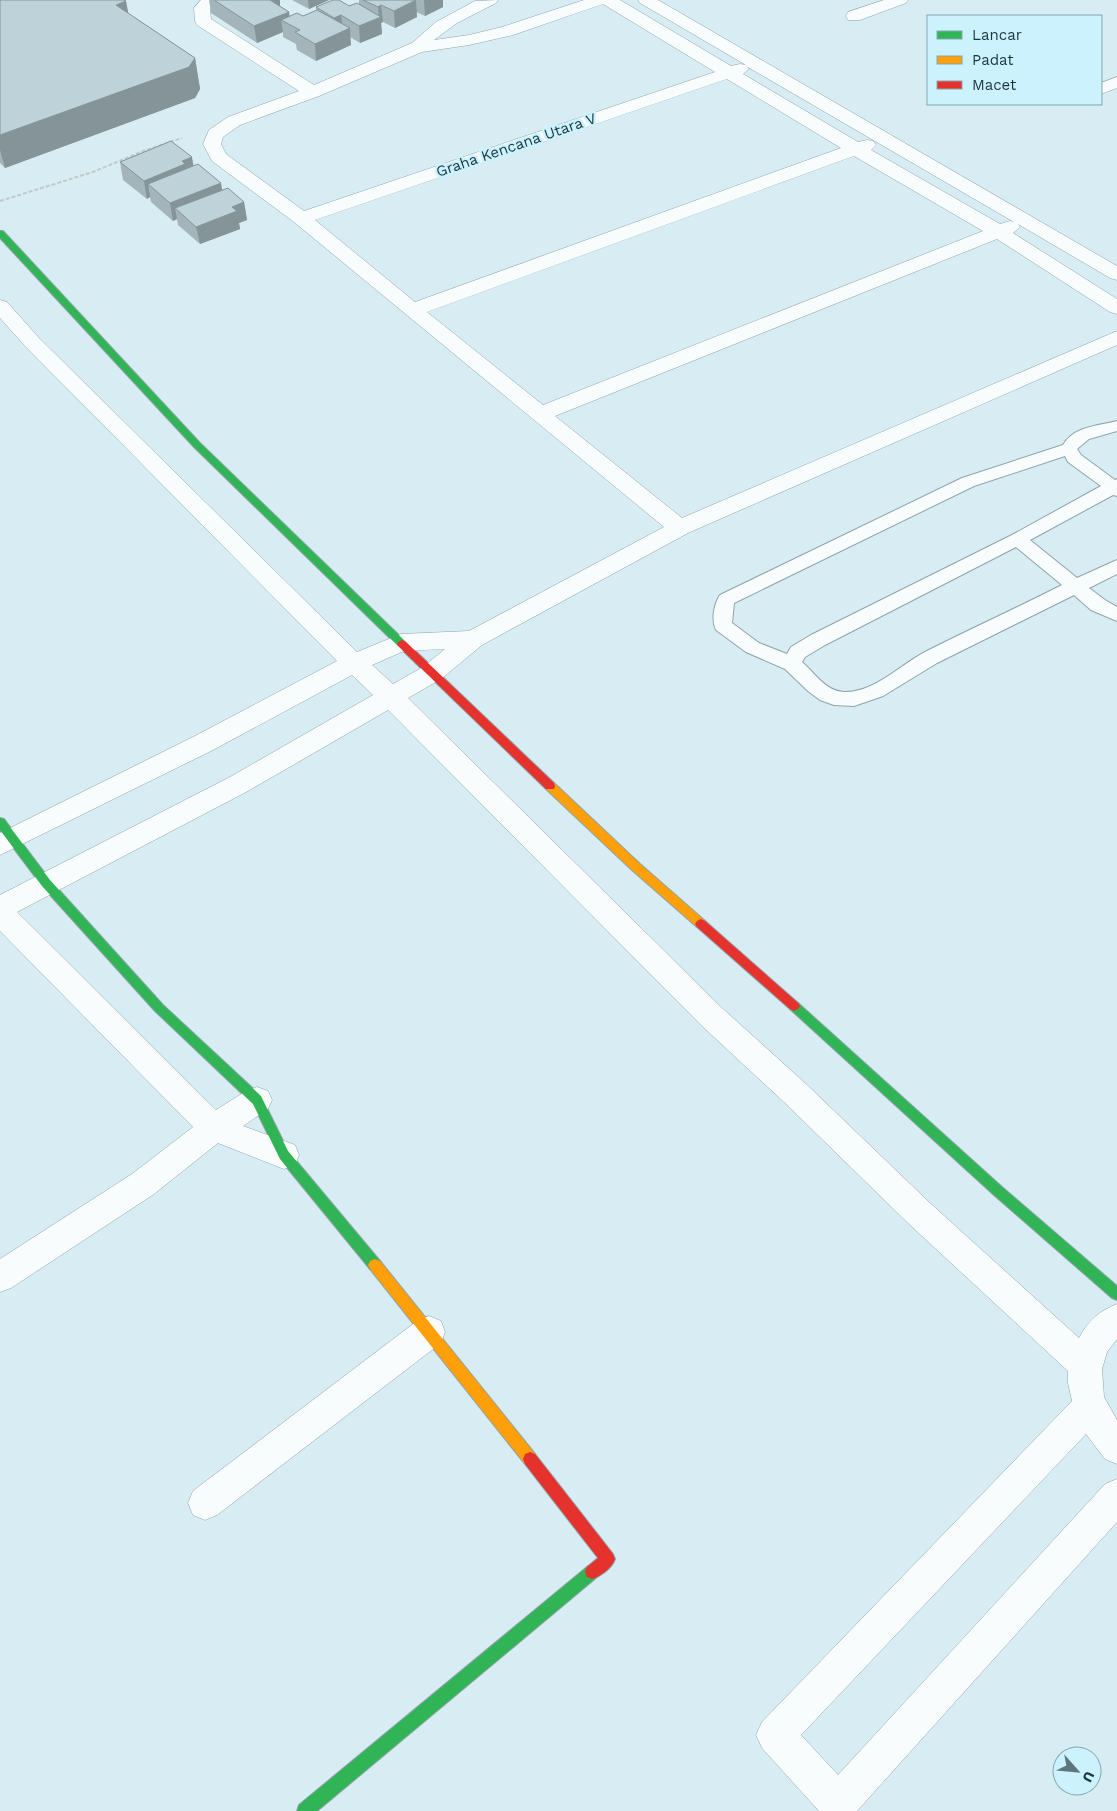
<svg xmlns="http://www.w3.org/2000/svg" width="1117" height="1811" viewBox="0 0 1117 1811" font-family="'Work Sans',sans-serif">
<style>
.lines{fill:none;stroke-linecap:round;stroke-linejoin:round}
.lane-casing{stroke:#8ea4aa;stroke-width:2}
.street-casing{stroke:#8ea4aa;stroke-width:1}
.fast-casing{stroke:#8ea4aa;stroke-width:2}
.slow-casing{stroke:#8ea4aa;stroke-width:2}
.jam-casing{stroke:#8ea4aa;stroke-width:2}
.path{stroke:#c0cacd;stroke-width:2;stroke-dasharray:4 2;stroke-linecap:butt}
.lane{fill:#f9fcfd;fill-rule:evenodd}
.street{fill:#f9fcfd;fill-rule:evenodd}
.fast{fill:#30b455;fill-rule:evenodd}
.slow{fill:#ff9f0a;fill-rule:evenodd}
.jam{fill:#e5322d;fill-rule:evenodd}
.wall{fill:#a3b5bb}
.shaded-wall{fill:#849498}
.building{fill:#bdd3d9;stroke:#849498}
.labels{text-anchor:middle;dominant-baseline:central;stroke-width:5;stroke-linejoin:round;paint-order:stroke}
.far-street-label{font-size:15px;fill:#1a363d;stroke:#ccf2fe}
</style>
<rect width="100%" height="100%" fill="#d7ecf3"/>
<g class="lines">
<g class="lane-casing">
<path id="lane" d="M1117,421V431L1089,439L1077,449L1081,455L1115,480L1117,479V496L1113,495L1030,540L1077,578L1117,560V574L1089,588L1105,600L1117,607V621L1091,610L1074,595L937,663L883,696L854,706L834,705L820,700L808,691L785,669L746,652L716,630C711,620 714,604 720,595L962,478L1063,445C1074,426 1098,426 1117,421ZM1065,456L1068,462L1101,486L1012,535L811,635L791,647L787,654L759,643L732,623L734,603L974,486ZM1016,547L1062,585C1017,608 970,629 925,652C900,665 874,693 844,692C825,691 815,673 802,662L805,657L825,645Z"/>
</g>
<g class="street-casing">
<path id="street" d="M201,0H219L210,9L211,19L314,85L412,43L436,22L475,1L498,0L496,3L457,23L434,40L469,35L502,27L584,0H620L731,66L740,64L746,65L640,3L638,0H658L1117,266V280L1110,278L1018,224L1020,227L1013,233L1117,299V314L1110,312L997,239L555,416L682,518L1117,331V345L688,533L482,645L441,679L408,698L722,1008L806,1084L931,1204L1079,1338C1088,1321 1099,1311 1117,1304V1339L1107,1352L1102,1369L1104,1397L1117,1420V1464L1105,1459L1086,1434L801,1735L838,1775L1105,1484L1117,1479V1522L857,1811H819L762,1748L756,1735L762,1722L1072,1401L1068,1383V1371L909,1224L784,1102L702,1026L388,710L248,791L17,912L216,1110L246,1091L257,1087L268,1091L272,1100L268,1109L243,1126L295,1145L299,1155L295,1165L284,1169L218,1143L154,1194L11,1288L0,1292V1259L132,1174L193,1127L0,931V895L230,777L373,695L352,675L213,750L0,855V833L195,736L337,661L25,346L0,318V300L7,302L39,338L357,652L401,634L469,631L664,527L294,222L212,161L203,144L209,130L228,117L299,91L197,25L195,21L194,8ZM603,4L715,72L304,211L226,154L221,144L223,137L240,125L319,96L422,52L469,45L513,35ZM746,66L1014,222L1010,221L1000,224L871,150L876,145L873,141L867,140L858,142L743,74L749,69ZM727,79L841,148L415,302L315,220ZM854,156L983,231L543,405L427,312ZM445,649L423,667L393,684L372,665L404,651Z
M884,0H908L906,3L860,20H848L846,16L848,12Z
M1117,77V88L1101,94V83Z
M429,1316L441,1321L445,1332L441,1343L217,1515L205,1520L193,1515L188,1503L193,1491L417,1321Z"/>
</g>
<g class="fast-casing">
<path id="fast" d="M0,231H3L200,443L406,642L407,644L406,646H398L194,447L0,238Z
M0,818L4,819L50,880L163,1005L261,1096L288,1151L380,1261L382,1265L380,1269L375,1271L370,1269L280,1159L253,1104L155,1011L42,886L0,830Z
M794,1001L798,1003L1002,1187L1117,1286V1300L1112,1298L994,1195L790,1009L788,1006L790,1003Z
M592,1565L597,1567L599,1572L597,1577L317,1811H297L299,1805L587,1567Z"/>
</g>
<g class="slow-casing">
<path id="slow" d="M550,782L554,783L640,864L705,921L707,924L705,927H697L632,870L546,789L545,786L546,783Z
M375,1259L380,1261L535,1454L537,1459L535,1464L530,1466L525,1464L370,1269L368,1265L370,1261Z"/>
</g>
<g class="jam-casing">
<path id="jam" d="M402,640L406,642L554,783L555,786L554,789H546L398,646L397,644L398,642Z
M701,919L705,921L798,1003L800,1006L798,1009L794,1011L790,1009L697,927L695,924L697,921Z
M530,1452L535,1454L613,1554L615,1559C612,1568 601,1576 592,1579L587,1577L585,1572L587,1567L598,1558L525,1464L523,1459L525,1454Z"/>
</g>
<path class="path" d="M0,201L93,172L143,151L182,138"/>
<use href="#lane" class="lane"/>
<use href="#street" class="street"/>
<use href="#fast" class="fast"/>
<use href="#slow" class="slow"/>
<use href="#jam" class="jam"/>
</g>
<path class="wall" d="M0,0L129,14L195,58L200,89L195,98L5,168L0,163Z
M209,0H280V6L289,12V16H303L316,11V7L349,6L359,4V0H443V7L425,16L416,12L417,17L395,28L383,22L381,23L382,34L360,43L350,37L351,45L316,61L297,50L296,44L283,37V32L257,43L211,13Z
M292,0H329L309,9Z
M120,162L193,166L222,190L244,202L247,220L239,223L240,229L200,244L178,225L177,219L173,221L151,202L150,197L147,199L123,180Z"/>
<path class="shaded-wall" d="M257,0H280V6L259,14Z
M308,0H329L309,9Z
M416,0L417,17L395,28L394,11Z
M424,0H443V7L425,16Z
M126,1L132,32L116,5Z
M381,5L383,22L381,23L382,34L360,43L359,26L379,18L378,7Z
M289,12L291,25L281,20L283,32L257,43L254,26Z
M341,15L343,31L350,28L351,45L316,61L315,44L336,34L334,18Z
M195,58L200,89L195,98L5,168L0,150V135Z
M192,157L195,175L148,184L150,197L147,199L144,181L182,161Z
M221,183L224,200L175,208L177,219L173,221L170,203Z
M244,202L247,220L239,223L240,229L200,244L196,227L232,207Z"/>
<path class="building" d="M0,0H124L126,1L116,5L195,58L189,67L0,135Z
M214,0H270L289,12L254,26Z
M333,0H339L349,6L357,3L381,17L359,26L341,15L334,18L316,7Z
M363,0H416L394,11L381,5L378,7Z
M317,10L350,28L315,44L295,32L300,30L281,20L297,13L303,16Z
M171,141L192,157L182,161L185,164L144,181L120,162Z
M198,164L221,183L170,203L148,184Z
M228,188L244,202L232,207L237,211L196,227L175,208Z"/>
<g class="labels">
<g class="far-street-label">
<text transform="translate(516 145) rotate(-19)">Graha Kencana Utara V</text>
</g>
</g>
<rect x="927" y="15" width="175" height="90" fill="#ccf2fe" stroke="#85a7b1"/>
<rect x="937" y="31" width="25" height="8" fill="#30b455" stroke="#85a7b1"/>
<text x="972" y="40" font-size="15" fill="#1a363d">Lancar</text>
<rect x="937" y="56" width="25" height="8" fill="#ff9f0a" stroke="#85a7b1"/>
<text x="972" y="65" font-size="15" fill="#1a363d">Padat</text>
<rect x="937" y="81" width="25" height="8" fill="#e5322d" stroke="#85a7b1"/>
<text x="972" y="90" font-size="15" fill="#1a363d">Macet</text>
<g transform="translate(1077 1771) rotate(117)"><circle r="24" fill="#ccf2fe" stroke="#85a7b1"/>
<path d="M0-4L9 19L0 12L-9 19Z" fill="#5c767d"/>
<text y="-8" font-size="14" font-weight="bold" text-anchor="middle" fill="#1a363d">U</text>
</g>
</svg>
